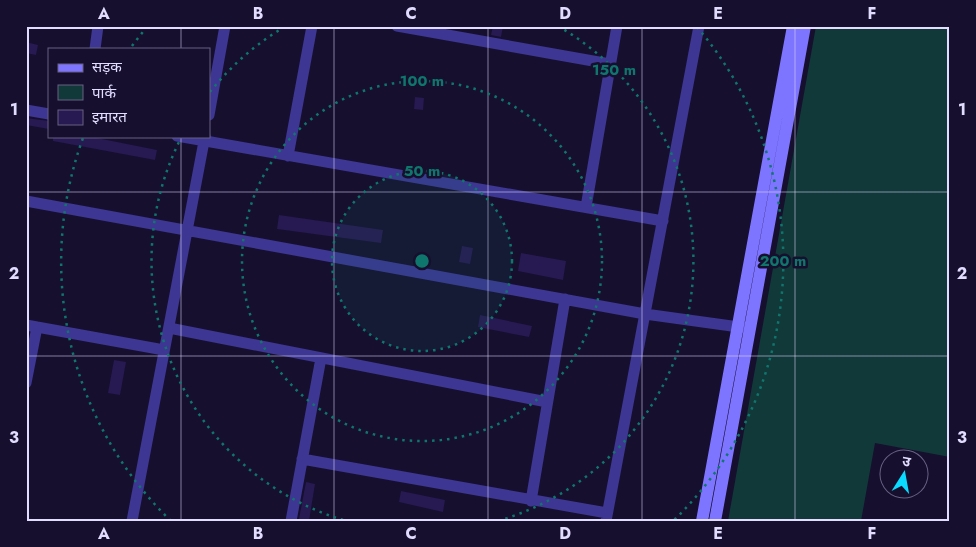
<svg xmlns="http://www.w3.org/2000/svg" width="976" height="547" viewBox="0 0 976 547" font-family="Jost,'Noto Sans Devanagari',sans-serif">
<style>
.green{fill:#113939}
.building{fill:#271951}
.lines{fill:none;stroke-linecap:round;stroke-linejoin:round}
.street{stroke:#3d3692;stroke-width:11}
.secondary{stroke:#7d74ff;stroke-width:12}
.grid{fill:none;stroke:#e2ddff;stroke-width:1;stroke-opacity:0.55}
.ring{fill:none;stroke:#0f766e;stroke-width:2.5;stroke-dasharray:2.5 5}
.centre{fill:#0f766e;stroke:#160f2e;stroke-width:2.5}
.ring-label{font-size:15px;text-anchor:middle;font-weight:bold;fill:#0f766e;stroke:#160f2e;stroke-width:5;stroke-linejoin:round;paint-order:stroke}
.neatline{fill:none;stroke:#e2ddff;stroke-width:2}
.grid-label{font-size:16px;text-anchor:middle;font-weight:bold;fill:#e2ddff}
</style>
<rect width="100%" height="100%" fill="#160f2e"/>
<path class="green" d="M816,26H950V457L875,443L861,521H728Z"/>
<path class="building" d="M493,26H503L501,37L491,35Z
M26,42L38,45L36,55L26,53Z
M415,97L424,98L423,110L414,109Z
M26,118L49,121V129L26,125Z
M53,136H97V138L157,150L155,160L53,141Z
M279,215L383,230L381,243L277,229Z
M462,246L473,248L470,264L459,262Z
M521,253L566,261L563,280L518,271Z
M480,315L532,326L529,337L478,327Z
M114,360L126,362L120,395L108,393Z
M306,482L315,484L309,521L299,519Z
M401,491L445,500L443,512L399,502Z"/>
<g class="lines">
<path class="street" d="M397,26L610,64
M95,49L98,26
M26,110L49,114
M209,115L225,26
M177,136L663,221
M288,156L312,26
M26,201L645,314L746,328
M586,207L617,26
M26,325L164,350
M169,328L547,402
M26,383L37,327
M302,459L607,513
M531,501L565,299
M132,521L205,136
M291,521L321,358
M606,521L699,26"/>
<path class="secondary" d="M702,521L793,26
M715,521L805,26"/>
</g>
<path class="grid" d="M181,26V49M334,26V521M488,26V521M642,26V521M795,26V521M181,136V521M26,192H950M26,356H950"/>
<circle cx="422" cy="261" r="90" fill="#0f766e" fill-opacity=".12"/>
<g class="ring">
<circle cx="422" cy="261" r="90"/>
<circle cx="422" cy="261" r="180"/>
<path d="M343 520A271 271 0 0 1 181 138M210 92A271 271 0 0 1 286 26M558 26A271 271 0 0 1 501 520"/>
<path d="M171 521A361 361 0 0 1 83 138M132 46A361 361 0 0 1 147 27M697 27A361 361 0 0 1 673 521"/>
</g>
<circle cx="422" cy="261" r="8" class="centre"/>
<g class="ring-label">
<text x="614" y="75">150 m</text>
<text x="422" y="86">100 m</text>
<text x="422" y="176">50 m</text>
<text x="783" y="266">200 m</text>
</g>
<rect width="976" height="547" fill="none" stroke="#160f2e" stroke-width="55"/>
<rect x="48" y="48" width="162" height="90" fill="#160f2e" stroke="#686182"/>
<rect x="58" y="64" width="25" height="8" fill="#7d74ff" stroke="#686182"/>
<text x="92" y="72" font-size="15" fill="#e2ddff">सड़क</text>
<rect x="58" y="85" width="25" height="15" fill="#113939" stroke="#686182"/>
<text x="92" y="98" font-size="15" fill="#e2ddff">पार्क</text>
<rect x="58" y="110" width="25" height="15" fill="#271951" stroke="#686182"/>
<text x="92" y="122" font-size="15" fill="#e2ddff">इमारत</text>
<g transform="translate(904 474) rotate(11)"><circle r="24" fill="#160f2e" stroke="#686182"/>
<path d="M0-4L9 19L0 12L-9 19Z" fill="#09dcff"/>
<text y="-8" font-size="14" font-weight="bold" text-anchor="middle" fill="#e2ddff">उ</text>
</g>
<rect x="28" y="28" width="920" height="492" class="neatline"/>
<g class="grid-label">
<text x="104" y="19">A</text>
<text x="258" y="19">B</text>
<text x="411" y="19">C</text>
<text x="565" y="19">D</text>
<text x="718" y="19">E</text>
<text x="872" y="19">F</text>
<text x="14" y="115">1</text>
<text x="962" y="115">1</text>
<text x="14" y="279">2</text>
<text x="962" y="279">2</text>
<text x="14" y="443">3</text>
<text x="962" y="443">3</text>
<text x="104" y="539">A</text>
<text x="258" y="539">B</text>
<text x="411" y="539">C</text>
<text x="565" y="539">D</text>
<text x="718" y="539">E</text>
<text x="872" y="539">F</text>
</g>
</svg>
